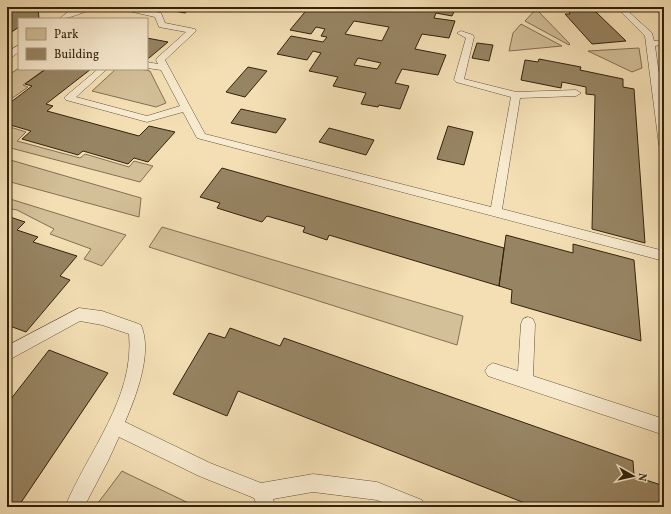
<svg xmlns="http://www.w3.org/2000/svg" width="671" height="514" viewBox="0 0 671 514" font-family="Vollkorn,serif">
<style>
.green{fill:#d3bf98;stroke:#827052}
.building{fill:#978463;stroke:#32220b;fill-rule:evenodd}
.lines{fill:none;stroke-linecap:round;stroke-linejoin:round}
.service-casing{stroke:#625136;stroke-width:1}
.service{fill:#f8eacf;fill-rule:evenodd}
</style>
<rect width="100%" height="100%" fill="#f4dfb5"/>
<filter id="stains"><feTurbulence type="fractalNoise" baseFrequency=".005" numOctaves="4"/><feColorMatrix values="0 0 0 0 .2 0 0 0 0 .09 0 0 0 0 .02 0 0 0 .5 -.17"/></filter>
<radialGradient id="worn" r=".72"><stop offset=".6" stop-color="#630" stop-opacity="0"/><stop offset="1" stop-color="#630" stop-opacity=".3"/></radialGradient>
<path class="green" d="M536,9L570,44L569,45L525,21Z
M521,24L562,46L509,51L513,33Z
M639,48L642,68L632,72L588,51Z
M19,68L45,69L23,85L28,87L7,102V76Z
M116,69H140L150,71L166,103L156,107L92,91Z
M7,126L26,132L17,141L80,158L85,154L129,167L134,161L153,166L140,182L7,147Z
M7,159L141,198L139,217L7,181Z
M7,198L126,235L102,266L84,259L91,249L50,234L54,229L17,210L7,208Z
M162,227L463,316L457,345L149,247Z
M122,471L130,475L197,507H95Z"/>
<path class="building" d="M7,7H26V9L38,7L39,19H19V27L7,35Z
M153,7H192L185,13Z
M309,7H456L452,16L436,13L434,18L455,21L449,38L422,34L415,49L446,55L438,75L402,69L395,83L409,86L400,109L379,105L378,107L361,104L366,93L333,86L338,77L309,71L321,53L313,51L307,60L277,54L291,36L323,42L327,37L321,36L325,29L316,27L311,34L290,30ZM354,21L389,27L382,41L345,34ZM358,58L381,63L377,69L354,65Z
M567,7H578L596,12L626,41L592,44L565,14H570Z
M578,7H599L596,12Z
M147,38L168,42L149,58H147Z
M477,43L493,45L489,61L472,58Z
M539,59L581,67L580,70L623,79V87L634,89L645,243L592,229L595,95L586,94V87L562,82L561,88L521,80L525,60L538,62Z
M248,67L267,71L245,97L226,92Z
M46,69H91L46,104L53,106L47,111L139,136L149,126L175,132L148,162L134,158L128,164L83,151L78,155L22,139L31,131L7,124V105L32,86L25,84Z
M241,109L286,119L276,133L231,123Z
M448,126L473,132L464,165L437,159Z
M329,128L374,140L366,155L319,142Z
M222,168L504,248L499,286L329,235L327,240L303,232L305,227L267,216L262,222L217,208L220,203L200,197Z
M7,216L25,222L17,230L38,237L33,242L77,256L60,276L70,280L26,332L7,325V282L10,279L7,278Z
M506,235L573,253V244L634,260L641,341L511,303L512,290L499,286Z
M230,328L280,346L284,338L633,461L634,476L664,486V507H535L238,391L227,416L173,394L209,333L225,338Z
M49,350L108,373L18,507H7V404Z"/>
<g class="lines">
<g class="service-casing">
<path id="service" d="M83,7H94C87,12 67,19 59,19L69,11Z
M119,7H133L161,13L165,23L195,29L196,31L165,60L205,134L491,207L511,97L456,82L454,80L466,38L457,33L461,31L473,35L474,37L464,79L516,92L576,90L581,93L576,96L520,98L502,209L664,251V261L197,138L183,112L147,122L66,100L64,98L66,96L98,69H107L76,97L147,116L180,106L161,70L147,68V62L158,64L156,60L157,58L186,32L159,27L155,17L120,9Z
M626,7H634L630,13L652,33L654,41L664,40V44L655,46L664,109V149L660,147L659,145L645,36L622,13Z
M19,45V52L12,57H7V52Z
M79,308L102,311L136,323L141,325C153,353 136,396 125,422L210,463L261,483L313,474L377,482L422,500L424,507H393L377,500L313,492L273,499L276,507H258L254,498L199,476L119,437L108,461L84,507H65C88,451 135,398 129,334L102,325L80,321L7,361V346Z
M528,317L533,319L535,324L533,376L664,419V435L488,376L485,371L488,366L493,363L518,371L521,324L523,319Z"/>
</g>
<use href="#service" class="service"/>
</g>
<rect width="671" height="514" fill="none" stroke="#f4dfb5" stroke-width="24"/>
<rect x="8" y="8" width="655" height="498" fill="none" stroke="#32220b" stroke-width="2"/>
<rect x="12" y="12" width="647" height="490" fill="none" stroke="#32220b"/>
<rect x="18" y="18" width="130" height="52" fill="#f8eacf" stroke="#a99a81"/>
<rect x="26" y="28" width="20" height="12" fill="#d3bf98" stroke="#a99a81"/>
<text x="54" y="38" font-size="12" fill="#32220b">Park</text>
<rect x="26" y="48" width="20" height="12" fill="#978463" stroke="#a99a81"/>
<text x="54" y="58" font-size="12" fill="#32220b">Building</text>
<g transform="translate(633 476) rotate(98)" stroke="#f8eacf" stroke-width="3" paint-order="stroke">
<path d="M0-3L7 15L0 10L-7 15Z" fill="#32220b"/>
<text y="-6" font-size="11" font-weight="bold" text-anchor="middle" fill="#32220b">N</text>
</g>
<rect width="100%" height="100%" filter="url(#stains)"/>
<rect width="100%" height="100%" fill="url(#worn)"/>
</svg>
